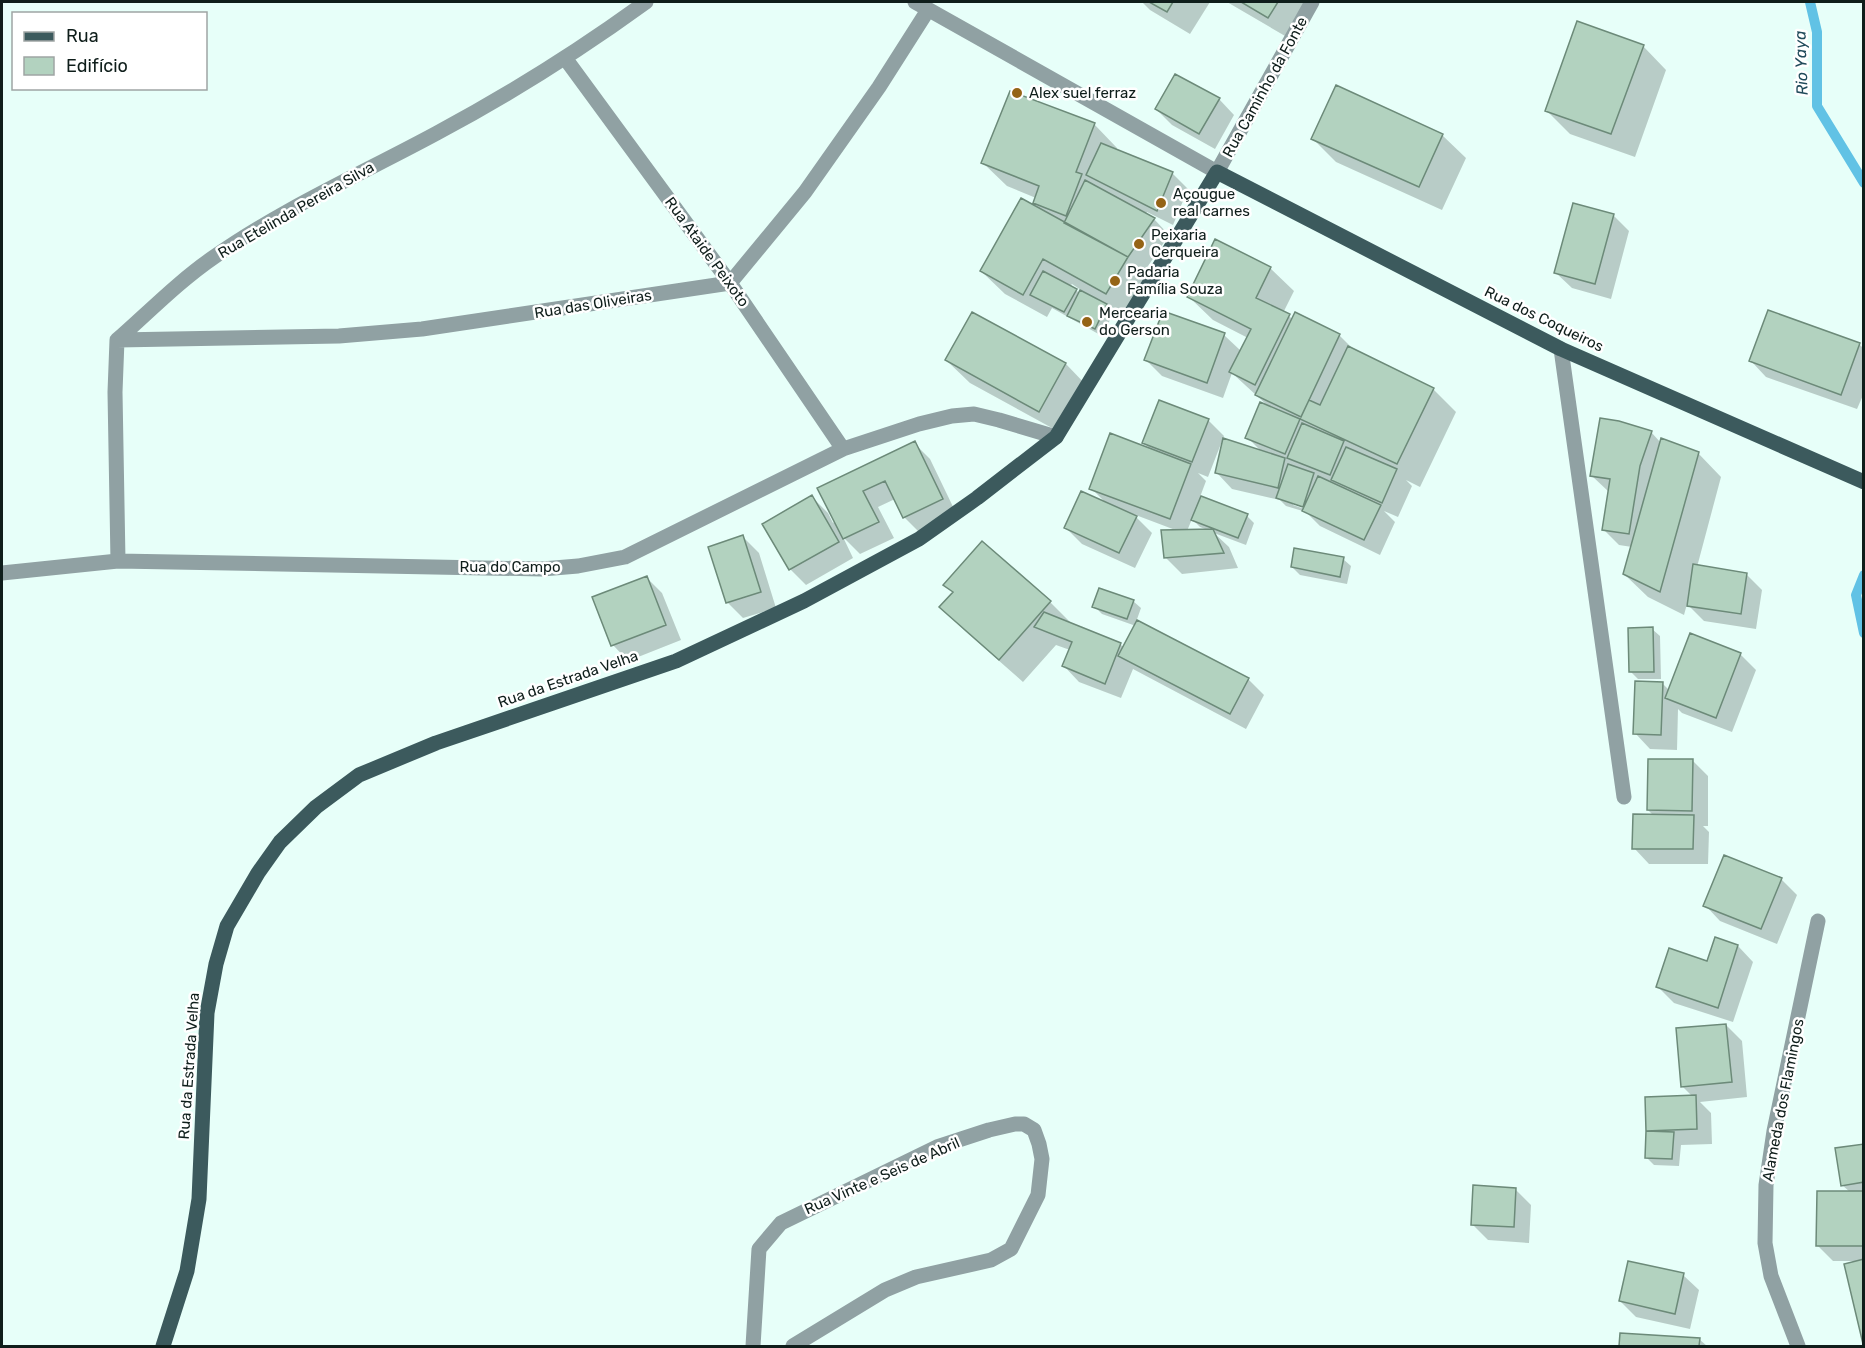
<svg xmlns="http://www.w3.org/2000/svg" width="1865" height="1348" viewBox="0 0 1865 1348" font-family="Rubik,sans-serif">
<style>
.shadow{fill:#0003;fill-rule:evenodd}
.lines{fill:none;stroke-linecap:round;stroke-linejoin:round}
.stream{stroke:#61c2e5;stroke-width:10}
.building{fill:#b2d2bf;stroke:#6c8a79;stroke-width:1.5}
.minor{stroke:#90a1a3;stroke-width:15}
.major{stroke:#3c5a5d;stroke-width:15}
.poi-dot{fill:#956416;stroke:#fff;stroke-width:2}
.labels{text-anchor:middle;dominant-baseline:central;stroke-width:5;stroke-linejoin:round;paint-order:stroke}
.street-label{font-size:15px;fill:#0f1e1b;stroke:#fff}
.poi-label{font-size:15px;fill:#0f1e1b;stroke:#fff;text-anchor:start}
.water-label{font-size:16px;font-style:italic;fill:#214b5b;stroke:#fff}
</style>
<rect width="100%" height="100%" fill="#e7fff9"/>
<path class="shadow" d="M1142,2H1210L1190,34L1150,10Z
M1227,2H1315L1292,40Z
M1643,46L1666,70L1635,157L1570,134L1547,111Z
M1219,99L1234,115L1215,149L1172,125L1156,109Z
M1094,124L1117,148L1116,151L1172,173L1188,189L1173,225L1147,212L1145,215L1154,219L1169,235L1144,272L1138,269L1151,282L1129,316L1106,304L1114,312L1102,336L1052,308L1047,317L1005,294L981,271L1040,209L1034,203L1036,198L1007,186L983,163ZM1072,284L1081,290L1080,294L1071,285Z
M1442,135L1466,158L1442,210L1336,162L1313,139Z
M1613,215L1629,231L1611,299L1572,288L1556,273Z
M1270,268L1294,291L1283,313L1293,319L1296,314L1339,335L1355,351L1433,389L1456,412L1420,487L1406,480L1412,486L1398,517L1384,511L1395,522L1380,555L1320,526L1306,512L1286,506L1280,500L1232,489L1217,473L1262,452L1247,437L1269,407L1232,373L1223,398L1162,376L1146,360L1163,313L1224,335L1241,351L1248,338L1213,320L1189,297ZM1293,502L1311,508L1310,511L1293,505Z
M1769,311L1860,345L1864,349V393L1857,409L1766,377L1751,361Z
M972,314L1066,364L1089,388L1063,434L970,383L946,360Z
M1208,420L1224,436L1208,477L1198,473L1206,481L1200,497L1247,516L1254,523L1246,545L1214,533L1229,547L1238,568L1182,574L1166,558L1178,531L1133,514L1152,533L1135,568L1082,544L1066,528L1105,502L1091,488L1152,451L1144,443ZM1192,519L1200,527L1210,531H1187Z
M1651,432L1661,443L1698,453L1721,477L1697,567L1746,574L1762,590L1756,629L1704,621L1687,604L1684,615L1648,597L1624,574L1632,547L1619,545L1603,529L1609,492L1592,476Z
M914,443L930,459L957,515L920,533L904,517L895,499L878,507L894,538L860,554L843,537L853,558L806,585L790,569L812,497L828,513L833,523L835,521L819,489Z
M743,537L759,553L776,608L743,618L727,602Z
M1343,559L1351,566L1347,584L1300,575L1292,567Z
M647,578L662,593L681,640L628,661L613,645Z
M945,585L1050,602L1074,626L1120,644L1124,648L1136,626L1102,614L1094,606L1133,601L1141,608L1136,622L1248,679L1264,695L1246,729L1133,669L1121,698L1079,682L1064,666L1070,650L1056,645L1023,682L965,631L941,607L954,593Z
M1652,629L1660,636L1661,679H1638L1631,672Z
M1740,654L1756,670L1732,732L1682,713L1678,709L1677,750L1650,749L1635,733L1662,683L1669,690Z
M1692,760L1708,776V826H1703L1709,832L1708,864H1649L1634,848L1654,816L1648,810Z
M1781,879L1797,895L1777,944L1720,921L1705,905Z
M1716,939L1738,946L1753,962L1733,1022L1674,1003L1658,987L1708,962Z
M1726,1025L1742,1041L1747,1097L1700,1102L1711,1113L1712,1144L1681,1145L1679,1166L1654,1165L1646,1157L1648,1131L1693,1097L1682,1086Z
M1864,1146V1338L1855,1261H1833L1817,1245L1850,1192L1842,1185Z
M1515,1189L1531,1205L1529,1243L1488,1240L1472,1224Z
M1683,1275L1699,1290L1690,1329L1636,1317L1620,1301Z
M1621,1335L1699,1339L1707,1346H1621Z"/>
<g class="lines">
<path class="stream" d="M1810,2L1817,32V106L1864,183
M1864,575L1856,595L1864,633"/>
</g>
<path class="building" d="M1149,2H1173L1167,12Z
M1241,2H1278L1268,18Z
M1577,21L1644,45L1611,134L1545,111Z
M1175,74L1220,98L1199,134L1155,109Z
M1336,85L1443,134L1419,187L1311,139Z
M1010,91L1095,123L1076,172L1082,174L1066,216L1033,203L1039,186L981,163Z
M1101,143L1173,172L1157,211L1086,175Z
M1085,180L1155,218L1128,257L1064,223Z
M1021,198L1128,257L1106,294L1043,259L1023,295L980,271Z
M1573,203L1614,214L1595,284L1554,273Z
M1215,239L1271,267L1256,298L1290,314L1255,385L1229,372L1251,329L1187,297Z
M1043,271L1077,289L1064,312L1030,295Z
M1080,290L1107,304L1095,329L1067,316Z
M1768,310L1860,343L1841,395L1749,361Z
M1163,311L1225,333L1207,383L1144,360Z
M972,312L1066,363L1039,412L945,360Z
M1295,312L1340,334L1301,417L1255,395Z
M1348,346L1434,388L1397,464L1300,419L1309,400L1320,405Z
M1159,400L1209,419L1192,462L1142,443Z
M1260,402L1300,419L1285,454L1245,438Z
M1600,418L1619,421L1652,431L1640,466L1629,534L1602,530L1610,479L1590,476Z
M1302,423L1344,441L1330,475L1287,458Z
M1110,433L1191,464L1170,519L1089,489Z
M1223,438L1285,458L1278,488L1215,473Z
M1661,438L1699,452L1660,592L1623,574Z
M915,441L943,499L903,518L885,481L863,491L879,522L843,539L817,488Z
M1346,447L1397,469L1382,503L1331,480Z
M1288,464L1314,473L1303,507L1276,498Z
M1318,476L1381,505L1364,540L1302,511Z
M1081,491L1137,516L1119,553L1064,528Z
M812,495L839,542L789,570L762,524Z
M1201,496L1248,514L1238,538L1191,520Z
M1213,529L1224,553L1164,558L1161,530Z
M743,535L761,592L726,603L708,547Z
M982,541L1051,601L999,660L939,607L953,592L943,585Z
M1294,548L1344,557L1340,577L1291,567Z
M1693,564L1747,573L1741,614L1687,606Z
M647,576L666,625L611,646L592,597Z
M1099,588L1134,600L1127,619L1092,607Z
M1044,612L1121,643L1105,684L1062,666L1072,642L1034,627Z
M1137,620L1249,678L1230,714L1118,656Z
M1653,627L1654,672H1629L1628,628Z
M1690,633L1741,653L1716,718L1665,698Z
M1635,681L1663,682L1661,735L1633,734Z
M1648,759H1693L1692,811L1647,810Z
M1633,814L1694,815L1693,849H1632Z
M1724,855L1782,878L1761,929L1703,906Z
M1715,937L1738,945L1718,1008L1656,987L1669,948L1707,961Z
M1726,1024L1732,1082L1681,1087L1676,1028Z
M1696,1095L1697,1129L1646,1131L1645,1097Z
M1646,1131L1674,1132L1672,1159L1645,1158Z
M1864,1144V1182L1841,1186L1835,1148Z
M1473,1185L1516,1188L1514,1227L1471,1225Z
M1817,1191H1864V1246H1816Z
M1864,1259V1344H1863L1844,1264Z
M1628,1261L1684,1273L1675,1314L1619,1301Z
M1620,1333L1700,1338L1699,1346H1619Z"/>
<g class="lines">
<path class="minor" d="M915,2L1217,172L1312,2
M565,58L730,283L843,449
M117,340L339,336L422,329L730,283L805,192L879,87L928,10
M1561,349L1624,797
M118,561L115,392L117,340C149,312 179,281 214,257C284,208 363,173 437,133C510,94 580,50 646,2
M2,573L118,561L542,569L578,566L625,557L843,449L919,424L952,416L974,414L999,420L1056,437
M753,1346L759,1249L781,1223L937,1147L989,1130L1015,1124H1024L1034,1130L1039,1144L1042,1159L1038,1195L1011,1249L991,1260L916,1277L885,1290L793,1346
M1798,1346L1771,1276L1765,1243L1766,1185L1774,1131L1818,921"/>
<path class="major" d="M163,1346L187,1271L199,1199L207,1013L216,964L227,926L258,873L280,842L316,807L359,775L436,743L676,661L804,601L919,539L977,498L1056,437L1217,172L1561,349L1864,482"/>
</g>
<g class="poi-dot">
<circle cx="1017" cy="93" r="6"/>
<circle cx="1161" cy="203" r="6"/>
<circle cx="1139" cy="244" r="6"/>
<circle cx="1115" cy="281" r="6"/>
<circle cx="1087" cy="322" r="6"/>
</g>
<g class="labels">
<g class="street-label">
<text transform="translate(1265 87) rotate(-61)">Rua Caminho da Fonte</text>
<text transform="translate(296 210) rotate(-30)">Rua Etelinda Pereira Silva</text>
<text transform="translate(707 252) rotate(54)">Rua Ataide Peixoto</text>
<text transform="translate(593 304) rotate(-9)">Rua das Oliveiras</text>
<text transform="translate(1544 319) rotate(26)">Rua dos Coqueiros</text>
<text x="510" y="567">Rua do Campo</text>
<text transform="translate(568 679) rotate(-19)">Rua da Estrada Velha</text>
<text transform="translate(189 1066) rotate(-86)">Rua da Estrada Velha</text>
<text transform="translate(1783 1100) rotate(-79)">Alameda dos Flamingos</text>
<text transform="translate(882 1176) rotate(-24)">Rua Vinte e Seis de Abril</text>
</g>
<g class="poi-label">
<text x="1029" y="93">Alex suel ferraz</text>
<text x="1173" y="194">Açougue<tspan x="1173" dy="17">real carnes</tspan></text>
<text x="1151" y="235">Peixaria<tspan x="1151" dy="17">Cerqueira</tspan></text>
<text x="1127" y="272">Padaria<tspan x="1127" dy="17">Família Souza</tspan></text>
<text x="1099" y="313">Mercearia<tspan x="1099" dy="17">do Gerson</tspan></text>
</g>
<g class="water-label">
<text transform="translate(1801 63) rotate(-92)">Rio Yaya</text>
</g>
</g>
<rect width="1865" height="1348" fill="none" stroke="#0f1e1b" stroke-width="6"/>
<rect x="12" y="12" width="195" height="78" fill="#ffffff" stroke="#9fa5a4" stroke-width="1.5"/>
<rect x="24" y="32" width="30" height="9" fill="#3c5a5d" stroke="#9fa5a4" stroke-width="1.5"/>
<text x="66" y="42" font-size="18" fill="#0f1e1b">Rua</text>
<rect x="24" y="57" width="30" height="18" fill="#b2d2bf" stroke="#9fa5a4" stroke-width="1.5"/>
<text x="66" y="72" font-size="18" fill="#0f1e1b">Edifício</text>
</svg>
